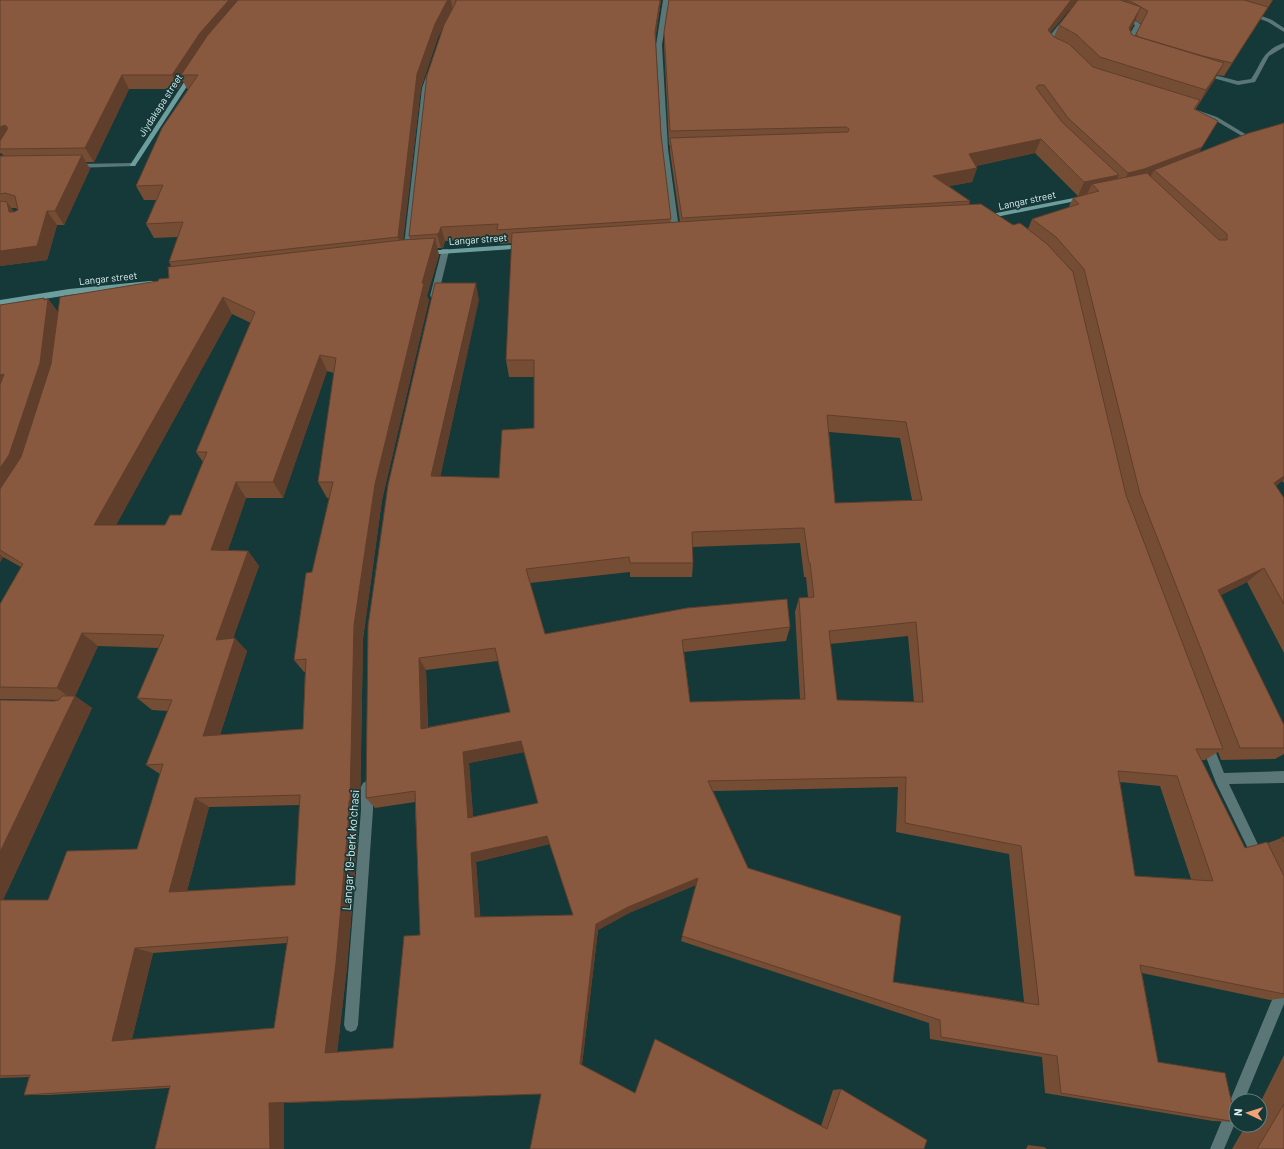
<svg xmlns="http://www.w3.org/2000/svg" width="1284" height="1149" viewBox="0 0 1284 1149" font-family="Barlow,sans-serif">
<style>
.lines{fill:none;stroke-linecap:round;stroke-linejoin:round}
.lane{fill:#5a7677;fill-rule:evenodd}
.street{fill:#5a7677;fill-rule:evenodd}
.secondary{fill:#6e9d9e;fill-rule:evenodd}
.wall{fill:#754d35;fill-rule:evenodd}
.shaded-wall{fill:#5f3e2b}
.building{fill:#88593e;stroke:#5f3e2b;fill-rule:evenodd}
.labels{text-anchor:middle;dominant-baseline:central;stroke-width:3.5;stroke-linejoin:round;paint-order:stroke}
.far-street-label{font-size:10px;fill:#dcefef;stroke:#153838}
.street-label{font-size:12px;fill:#dcefef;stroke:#153838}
</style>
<rect width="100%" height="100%" fill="#153838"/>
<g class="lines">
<path class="lane" d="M1249,11L1272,20L1284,28V32L1268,22L1247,14L1246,13Z
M1122,16L1138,22L1141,25L1129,46L1126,48L1123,46L1135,25L1120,19L1119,18Z
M1064,18L1069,19L1050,43L1051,47H1047L1044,43Z
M1284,43V47L1269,56L1255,82L1238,85L1199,74L1202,72L1238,81L1251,79C1262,63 1262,50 1284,43Z
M1191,108L1217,117L1257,141L1252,142L1213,119L1189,111L1188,110Z
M133,163L136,165L135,166L75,168L72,166L75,164Z"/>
<path class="street" d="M663,0H669L662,45L668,149L680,236L676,238L672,236L662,149L656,45Z
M430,72L433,74L428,88L411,254L407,256L403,254L422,88L427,74Z
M442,249H448L449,251L438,296L434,299L430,296Z
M1207,739L1211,740L1224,773L1284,771V783L1229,784L1262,853L1264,857L1262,861L1258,863L1254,861L1216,783L1201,744L1203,740Z
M367,781L371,783L373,787V810L358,1025L356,1030L351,1032L346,1030L344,1025L361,810V787L363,783Z
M1284,981V1004L1244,1101H1236V1121L1224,1149H1210L1279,983Z"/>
<path class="secondary" d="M190,73L195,74L135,166H131L130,165Z
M1084,196L1087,198L1086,199L986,219L982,217L986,215Z
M524,244H527V248L425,255L421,253L425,251Z
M150,281H153V285L69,295L0,306V300L69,289Z"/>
</g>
<path class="wall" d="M0,0H661L655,41L661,135L671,219L670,223L680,222L670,152V145H669L664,45V32L669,0H1273L1224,76L1217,75L1195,110L1199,153L1284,123V483L1282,481L1276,486L1284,498V653L1247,582L1221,595L1284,725V754L1275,759L1221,760L1218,752L1205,760H1201L1245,848L1268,843L1284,837V998L1270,1000L1142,973L1158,1062L1236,1122L1213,1121L1045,1093L1042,1057L930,1039L929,1023L681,941L696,885L629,913L598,930L582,1065L635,1093L821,1126L833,1090L841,1089L924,1149L541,1094L284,1103V1149L169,1088L48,1095H24L29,1077L0,1078V700L54,701L58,700L0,699V604L21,567L3,557L0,562V305L48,299L58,312L169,278L171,266L169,262L178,237L154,238L146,224L156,200H144L136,186L189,89H187L183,81L178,89H129L94,162H86L90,169L64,225H57L47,260L0,266V156H4L1,153L0,154ZM1072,8L1059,25L1054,37L1050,33L1070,9ZM1135,20L1141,24L1135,36L1132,35L1130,30ZM444,26L409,236L410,240H403L421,88L438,37ZM1035,153L1078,196L1087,194L1073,198L1068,208L1032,219L1028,229L1013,225L969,205L970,201L949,186L972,182L977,168L976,166ZM11,208H15L18,209V210L14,212ZM499,238L500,244L512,243L506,360L509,377H534V428L499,478L440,477L479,300L366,798L375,808L415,802L420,935L393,1048L337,1052L347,967L358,835V810H360L363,639L382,500L429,300L427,296L439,255L437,248H443L445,241ZM232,314L251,323L196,452L203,462L181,515L165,525H116ZM327,371L334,373L318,482L327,498H330L312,572L294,660L304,672H305L303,729L220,735L247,651L233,638L259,566L248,551L228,550L246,498H283ZM829,432L900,438L912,500L835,503ZM800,543L804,577H806L808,597L799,598L795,612L800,699L690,702L684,652L786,641L790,627L545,634L530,583L630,572V577H692L693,563L692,547ZM908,636L914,702L837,700L830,644ZM98,646L159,648L137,698L152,710L168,711L146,765L160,774L137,849L48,900H3L92,708L75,696ZM498,661L510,712L428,727L426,670ZM524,752L538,803L473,817L469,763ZM1120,782L1160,786L1191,879L1135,876ZM898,787L896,832L1009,854L1024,1002L893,982L748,868L713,791ZM300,805L295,885L187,891L209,807ZM550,844L573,915L480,917L476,862ZM287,943L274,1028L132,1039L153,953Z
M1284,1055V1149H1232L1246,1125H1260V1103Z
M1028,1145L1044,1147L1047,1149H1026Z"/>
<path class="shaded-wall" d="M229,0H246L181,75L183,81L178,89L172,75L200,33Z
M449,0H451L453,12L450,14L438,37L421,88L402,251L398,237L417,74L435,24L447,1Z
M660,0H661L654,45L655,32Z
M1071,0H1080L1077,6L1070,9L1042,43L1048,30Z
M1272,0H1273L1264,15Z
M1141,7L1133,26L1121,46L1129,28Z
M1268,7L1260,20L1224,76L1232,63Z
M1224,63L1214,81L1196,109L1206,90Z
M122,75L129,89L94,162L85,148Z
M1218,121L1194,161L1154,170L1150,178L1121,187L1128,173Z
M5,125L14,139L0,149V127Z
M1041,139L1035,153L964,168L969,154Z
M82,155L90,169L64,225L55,211Z
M977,168L972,182L929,190L933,176Z
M1119,175L1112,189L1092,184L1087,194L1078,196L1084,182Z
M7,202L17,216L9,212Z
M47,211L57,225L47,260L0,266V251Z
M441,227L445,241L443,248H441L437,234Z
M435,238L439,255L427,296L429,300L382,500L363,639L360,810H358V835L347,967L337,1054L325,1053L354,625L375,484L422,283Z
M476,283L479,300L437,492L431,476Z
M223,297L232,314L108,540L94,525Z
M44,298L48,303V299L61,316L54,380L0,509V468Z
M320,355L327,371L283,498L273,482Z
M4,374L0,393V375Z
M1284,476V479L1282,481L1258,499L1274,483Z
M236,482L246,498L223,565L211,550Z
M248,551L259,566L228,653L216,640Z
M0,554L3,557L0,562Z
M1264,568L1247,582L1202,605L1218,590Z
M82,633L98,646L75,696L92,708L0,906V852L73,700L57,688Z
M235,638L247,651L216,747L203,736Z
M419,658L426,670L428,740L421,729Z
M521,741L525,752L469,763L474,827L468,818L463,752Z
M195,798L209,807L185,899L169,892Z
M547,836L550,844L476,862L481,923L475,917L471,853Z
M698,878L696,885L629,913L598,930L582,1065L580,1064L596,924L628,907Z
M135,948L153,953L131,1043L112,1041Z
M269,1103H284V1149H270Z"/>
<path class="building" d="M0,0H229L200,33L172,75H122L85,148L0,149V141L8,128L5,125L0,127Z
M238,0H449L447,1L435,24L417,74L398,237L169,262L183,222L146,224L163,185L136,186L162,128L198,75H181L207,36Z
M455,0H660L655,32L661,135L671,219L497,230L498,224L441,227L439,233L437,234L409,236L427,75L444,25L456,2V0Z
M669,0H1071L1048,30L1054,37L1069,44L1093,67L1200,100L1194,109L1218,121L1202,147L1144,169L1128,173L1068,118L1044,85H1038L1036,88L1062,122L1119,175L1084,182L1041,139L969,154L977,168L933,176L970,201L682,218L670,138L848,132L849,129L846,127L670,131L664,32Z
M1078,0H1120L1141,7L1129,28L1132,35L1224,63L1206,90L1100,57L1077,35L1059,25Z
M1124,0H1244L1268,7L1232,63L1203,56L1139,37L1136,34L1148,11L1132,2Z
M1284,123V476L1274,483L1284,498V604L1264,568L1218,590L1284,725V748H1240L1140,494L1084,269L1056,237L1032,219L1079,204L1073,198L1099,191L1092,184L1147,173L1219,240H1227V234L1154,170L1249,133Z
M82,155L55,211H47L37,246L0,251V201L7,202L9,212H14L18,210L15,196L5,193L0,194V156Z
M981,204L1013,225L1020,223L1047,244L1073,272L1126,495L1223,749H1196L1245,848L1267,842L1284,876V994L1140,965L1158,1062L1225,1073L1236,1122L1061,1093L1057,1056L941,1037L940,1020L682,936L698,878L628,907L596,924L580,1064L635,1093L655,1039L827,1129L841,1089L927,1140L924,1149H530L541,1094L269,1103L270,1149H155L170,1086L24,1095L30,1075L0,1076V900H48L67,851L137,849L163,764L146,765L172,700L137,698L164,635L82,633L57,688L0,687V604L23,564L0,550V489L21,457L51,364L60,297L158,281L159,279L169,278L168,267L402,240L435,238L422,283H424L375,484L354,625L350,800L349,801L348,826L336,963L325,1053L393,1048L404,936L420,935L415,791L366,798L368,626L388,485L435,283H476L431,476L499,478L502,430L534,428V360H506L512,233L875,209ZM223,297L255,312L196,452H207L181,515H170L165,525H94ZM320,355L336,358L318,482H333L312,572L306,573L294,660L306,659L303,729L203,736L235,638L216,640L248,551L211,550L236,482H273ZM827,415L906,422L922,500L835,503ZM804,528L809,563H810L814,597L799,598L805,699L690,702L682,640L790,627L787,599L687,608L545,634L526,569L629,557L630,563H693L692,532ZM916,622L923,702L837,700L829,631ZM495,648L510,712L421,729L419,658ZM521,741L538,803L468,818L463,752ZM1118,771L1177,776L1213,881L1135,876ZM906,777L905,823L1021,846L1039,1005L893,982L901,916L748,868L708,781ZM300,795L295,885L169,892L195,798ZM547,836L573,915L475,917L471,853ZM288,937L274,1028L112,1041L135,948Z
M44,298V300L48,299L40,363L9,455L0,468V385L4,374L0,375V305Z
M62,696H75L0,852V700L54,701L59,700Z
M1281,837H1284V842Z
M1284,1104V1149H1257Z"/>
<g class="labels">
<g class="far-street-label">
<text transform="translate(160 105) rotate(-57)">Jiydakapa street</text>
<text transform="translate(1027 200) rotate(-12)">Langar street</text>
<text transform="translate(478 239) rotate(-4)">Langar street</text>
<text transform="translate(108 278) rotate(-6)">Langar street</text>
</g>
<g class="street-label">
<text transform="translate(350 850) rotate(-86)">Langar 19-berk koʻchasi</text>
</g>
</g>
<g transform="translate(1248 1113) rotate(274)"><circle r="19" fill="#153838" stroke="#658181"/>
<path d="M0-3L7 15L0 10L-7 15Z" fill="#efa377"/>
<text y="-6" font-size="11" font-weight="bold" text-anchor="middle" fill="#dcefef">N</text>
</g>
</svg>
